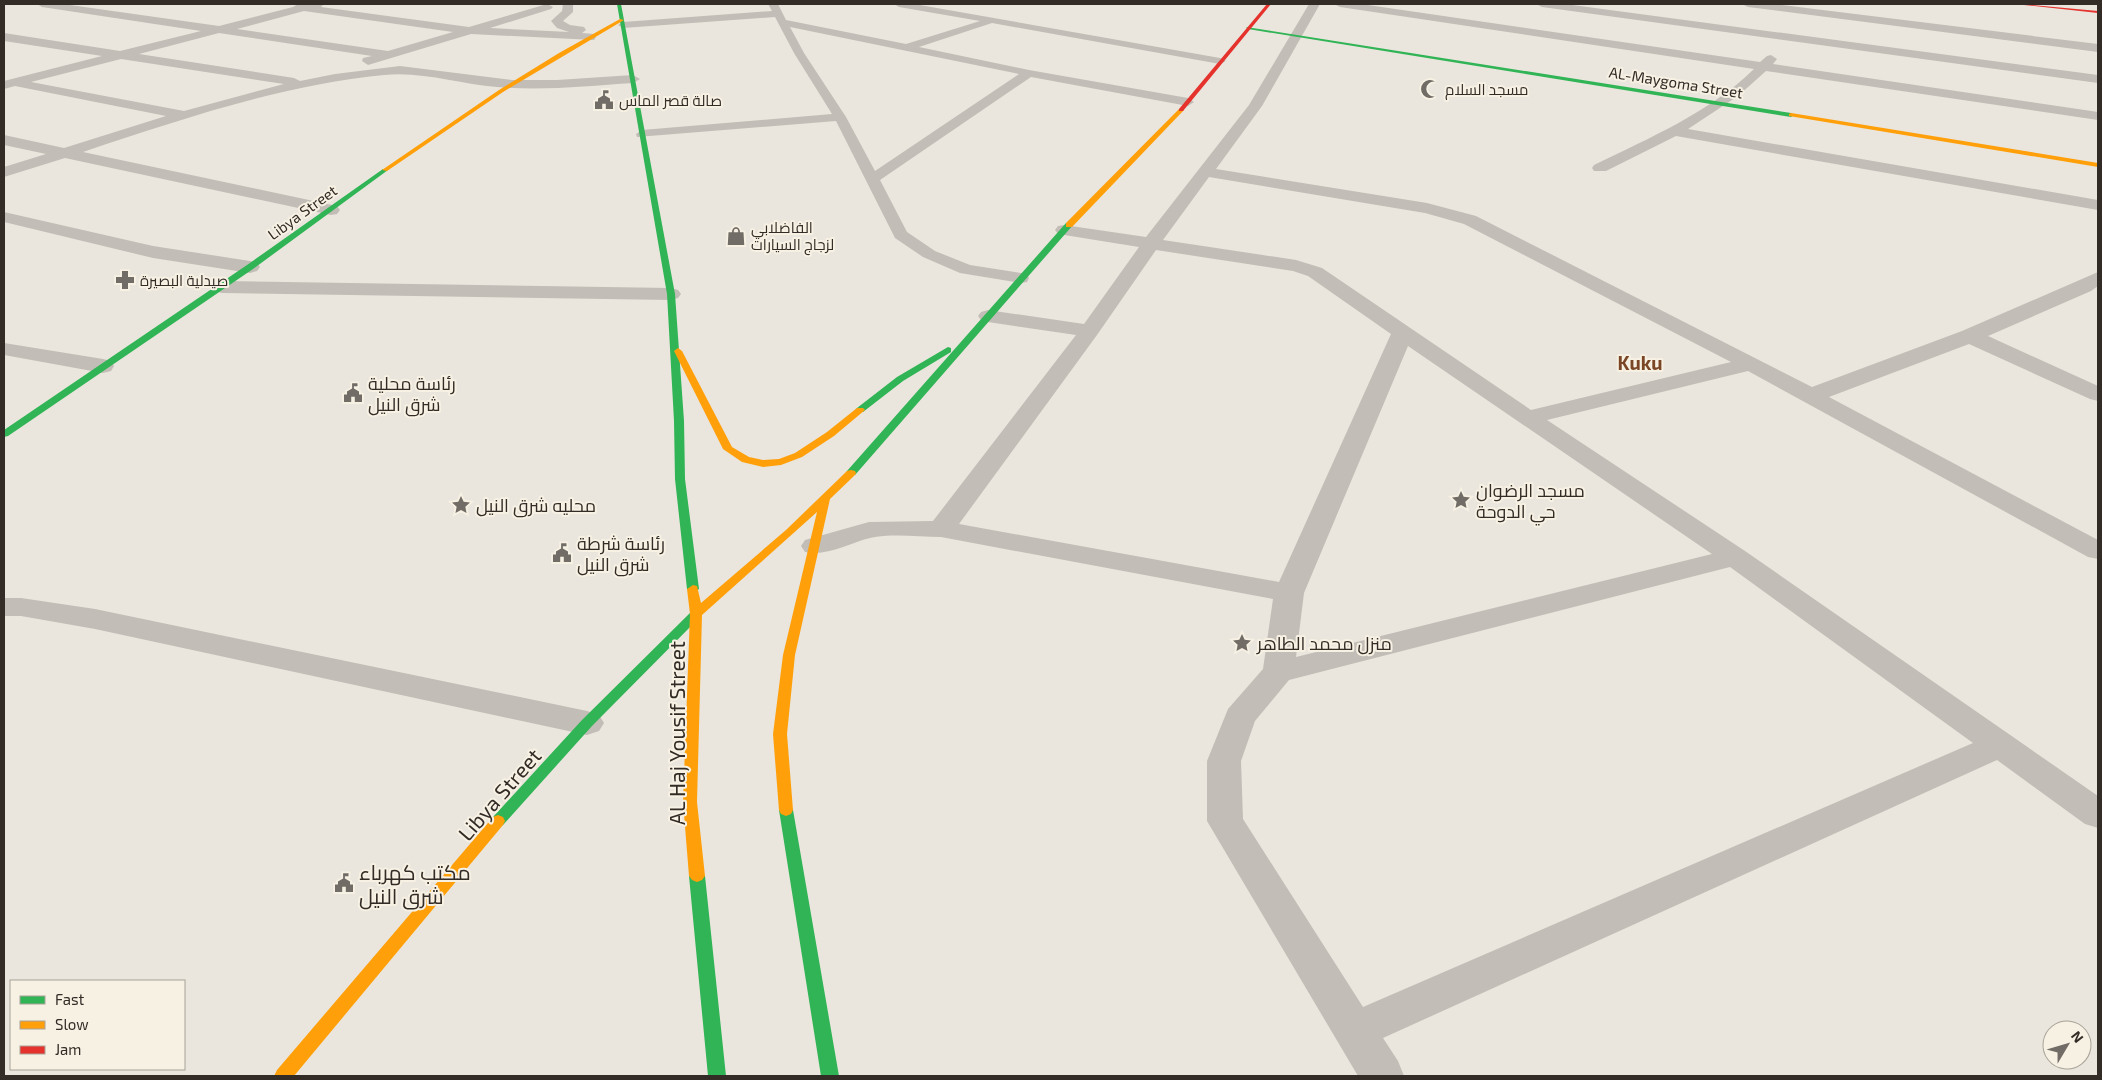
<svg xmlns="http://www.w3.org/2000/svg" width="2102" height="1080" viewBox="0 0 2102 1080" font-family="'Exo 2',Cairo,sans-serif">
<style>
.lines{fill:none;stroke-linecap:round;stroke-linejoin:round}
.lane{fill:#c2bdb6;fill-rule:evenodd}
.street{fill:#c2bdb6;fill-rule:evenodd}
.fast{fill:#30b455;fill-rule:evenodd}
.slow{fill:#ff9f0a;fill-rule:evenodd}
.jam{fill:#e5322d;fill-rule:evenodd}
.labels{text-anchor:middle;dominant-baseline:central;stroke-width:4;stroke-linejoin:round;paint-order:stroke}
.far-street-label{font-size:15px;fill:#322b26;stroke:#f7f1e4}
.far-poi-label{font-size:15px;fill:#322b26;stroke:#f7f1e4;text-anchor:start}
.poi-label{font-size:18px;fill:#322b26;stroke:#f7f1e4;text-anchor:start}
.neighbourhood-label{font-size:19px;font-weight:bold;fill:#7a4625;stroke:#f7f1e4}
.near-street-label{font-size:21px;fill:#322b26;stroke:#f7f1e4}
.near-poi-label{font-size:21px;fill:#322b26;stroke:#f7f1e4;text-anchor:start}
</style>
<rect width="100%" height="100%" fill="#eae6dd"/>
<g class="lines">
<path class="lane" d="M768,4H778L786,20L906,44L980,21L899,7L894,4H914L1220,58L1226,61L1220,64L992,23L919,47L1029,70L1188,98L1194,102L1188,106L1031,77L880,180L907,232L935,251L970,265L1027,274L1029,278L1027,282L1021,283L960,273L923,257L895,238L836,121L637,137L636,134L642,130L832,114L794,53L775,17L623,28L618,25L623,22L772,11ZM790,27L1019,74L875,171L846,117L804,53Z"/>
<path class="street" d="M37,4H63L219,26L293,7L298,4H324L321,7L469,27L547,4L553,7L551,9L490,28L569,32L557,28L551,21L562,11L563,4H573V12L563,21L570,25L584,27L586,30L582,33L594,34L596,37L594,40L471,34L368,65L362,61L363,58L372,56L219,33L139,54L294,78L300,81L335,74L400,66L512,80H557L633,75L640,79L633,83C588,86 542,91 497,87C459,84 422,71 384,75C281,85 180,120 83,152L337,206L340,210L337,214L331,215L65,158L4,177V167L46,154L4,145V135L64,148L166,116L15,86L4,89V81L102,56L4,41V33L120,51L201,31L42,7ZM304,11L453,32L388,51L237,29ZM121,59L284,84L184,111L31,82Z
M1309,4H1320L1262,106L1216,169L1427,203L1476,216L1812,387L1962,331L2098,272V286L2091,291L1988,336L2098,386V401L2090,399L1969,344L1829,397L2098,540V559L2088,557L1748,371L1547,420L1745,551L2098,796V828L2085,824L1997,760L1383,1038L1398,1061L1404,1076H1358L1207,821V761L1228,709L1263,669L1273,599L941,537C918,537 893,533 870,538C849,543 826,557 805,552L801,546L805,540L869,522L933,521L1076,335L988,322L981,320L978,316L981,312L988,310L1084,324L1139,247L1058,234L1055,230L1058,226L1064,225L1146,237L1249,105ZM1209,177L1425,213L1464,224L1731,362L1531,410L1322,268L1296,260L1163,240ZM1156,250L1293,271L1308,276L1391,334L1279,582L959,524L1097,335ZM1408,346L1712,554L1296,657L1304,593ZM1730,567L1973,743L1363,1007L1243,819L1241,761L1255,721L1289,680Z
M1334,4H1361L1760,62L1767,56L1771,55L1777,59L1773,64L2098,112V120L1766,71L1738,96L1688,129L2098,200V210L1676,136L1606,171H1594L1592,168L1594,165C1649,138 1709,113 1754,69L1340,7Z
M1536,4H1565L2098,75V83L1542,7Z
M1742,4H1773L2098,44V52L1748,7Z
M4,212L153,246L250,261L257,263L260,267L257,271L250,273L153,258L4,222Z
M222,281L671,288L678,290L681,294L678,298L671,300L222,293L215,291L212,287L215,283Z
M4,343L103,359L111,361L114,366L111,371L103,373L4,355Z
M4,598H21L95,609L587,711L599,715L604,723L599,731L587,735L95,629L21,616H4Z"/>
<path class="fast" d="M617,4H621L675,294L684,421L685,479L699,589L693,593L687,589L675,479L674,421L667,294Z
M1246,27L1791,113L1794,115L1791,117L1248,29Z
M383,169L388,170L253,269L8,436L4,437V430L247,265Z
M1066,223L1073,225L855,475H847L846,473L847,471Z
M948,347L951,348V352L903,381L863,412H857L855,410L857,408L897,377Z
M696,610L702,614L700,617L592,726L503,825L498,827L493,825L491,821L493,817L582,720L692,611Z
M786,804L791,806L793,810L839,1076H821L779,810L781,806Z
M697,870L702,872L705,876L726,1076H708L689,876L692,872Z"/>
<path class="slow" d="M620,19L624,20L503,92L387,171L382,170L499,90L559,53Z
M1179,109L1184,110L1072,227H1066V223Z
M1791,113L2098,163V167L1789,116V114Z
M678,348L682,351L732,447L749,457L763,460L779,459L795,453L827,432L857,408H863L865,410L834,436L802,457L781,465L763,467L742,462L723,449L674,351Z
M851,470L855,471L856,473L855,475L830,499L795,655L787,734L793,810L791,814L786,816L781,814L779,810L773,734L783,655L817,512L702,615L697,802L705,876L702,880L697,882L692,880L689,876L683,802L690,614L687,589L693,585L697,586L701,603L786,530L847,471Z
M498,815L503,817L505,821L503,825L294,1076H274L277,1070L493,817Z"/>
<path class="jam" d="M1267,4H1271L1183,111H1179V109Z
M2022,4L2098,11V13L2024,5Z"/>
</g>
<defs>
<g id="mosque-bare" transform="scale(1.5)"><path d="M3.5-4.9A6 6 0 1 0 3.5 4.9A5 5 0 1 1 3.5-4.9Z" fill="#726c66" stroke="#f7f1e4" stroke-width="2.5" paint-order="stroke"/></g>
<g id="civic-bare" transform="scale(1.5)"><path d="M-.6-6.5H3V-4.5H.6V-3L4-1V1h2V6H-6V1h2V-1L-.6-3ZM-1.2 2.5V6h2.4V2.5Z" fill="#726c66" stroke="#f7f1e4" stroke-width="2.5" paint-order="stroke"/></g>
<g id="shop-bare" transform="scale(1.5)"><path d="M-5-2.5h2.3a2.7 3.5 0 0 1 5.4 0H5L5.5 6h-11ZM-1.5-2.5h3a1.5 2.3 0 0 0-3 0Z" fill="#726c66" stroke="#f7f1e4" stroke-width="2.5" paint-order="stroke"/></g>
<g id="pharmacy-bare" transform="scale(1.5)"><path d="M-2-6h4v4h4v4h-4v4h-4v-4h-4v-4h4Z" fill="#726c66" stroke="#f7f1e4" stroke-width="2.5" paint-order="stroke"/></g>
<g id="sight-bare" transform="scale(1.5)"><path d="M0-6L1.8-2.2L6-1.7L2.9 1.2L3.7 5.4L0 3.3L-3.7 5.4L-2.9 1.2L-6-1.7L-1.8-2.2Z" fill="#726c66" stroke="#f7f1e4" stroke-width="2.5" paint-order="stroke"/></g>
</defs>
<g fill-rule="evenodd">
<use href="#mosque-bare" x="1430" y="89"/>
<use href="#civic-bare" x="604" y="100"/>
<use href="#shop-bare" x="736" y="236"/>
<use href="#pharmacy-bare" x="125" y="280"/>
<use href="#civic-bare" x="353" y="393"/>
<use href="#sight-bare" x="1461" y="500"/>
<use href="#sight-bare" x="461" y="505"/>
<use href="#civic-bare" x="562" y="553"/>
<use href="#sight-bare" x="1242" y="643"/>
<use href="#civic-bare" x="344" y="883"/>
</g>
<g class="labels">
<g class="far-street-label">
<text transform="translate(1676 82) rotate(9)">AL-Maygoma Street</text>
<text transform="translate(302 212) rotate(-36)">Libya Street</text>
</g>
<g class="far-poi-label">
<text x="1445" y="89">مسجد السلام</text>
<text x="619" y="100">صالة قصر الماس</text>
<text x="751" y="227">الفاضلابي<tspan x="751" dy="17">لزجاج السيارات</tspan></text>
<text x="140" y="280">صيدلية البصيرة</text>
</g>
<g class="poi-label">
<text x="368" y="383">رئاسة محلية<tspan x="368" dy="21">شرق النيل</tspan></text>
<text x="1476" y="490">مسجد الرضوان<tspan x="1476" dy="21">حي الدوحة</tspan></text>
<text x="476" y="505">محليه شرق النيل</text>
<text x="577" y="543">رئاسة شرطة<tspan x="577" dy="21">شرق النيل</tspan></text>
<text x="1257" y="643">منزل محمد الطاهر</text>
</g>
<g class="neighbourhood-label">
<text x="1640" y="362">Kuku</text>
</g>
<g class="near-street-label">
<text transform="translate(676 733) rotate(-90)">AL Haj Yousif Street</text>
<text transform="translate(499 794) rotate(-49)">Libya Street</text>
</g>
<g class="near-poi-label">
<text x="359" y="871">مكتب كهرباء<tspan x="359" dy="24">شرق النيل</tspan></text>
</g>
</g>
<rect width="2102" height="1080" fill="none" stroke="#322b26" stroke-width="10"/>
<rect x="10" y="980" width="175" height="90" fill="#f7f1e4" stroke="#a8a298"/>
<rect x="20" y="996" width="25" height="8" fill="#30b455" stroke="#a8a298"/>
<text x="55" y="1005" font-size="15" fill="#322b26">Fast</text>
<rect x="20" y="1021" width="25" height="8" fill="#ff9f0a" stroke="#a8a298"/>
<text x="55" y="1030" font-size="15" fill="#322b26">Slow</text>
<rect x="20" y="1046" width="25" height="8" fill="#e5322d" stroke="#a8a298"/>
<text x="55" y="1055" font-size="15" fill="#322b26">Jam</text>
<g transform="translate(2067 1045) rotate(52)"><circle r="24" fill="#f7f1e4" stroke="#a8a298"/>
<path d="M0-4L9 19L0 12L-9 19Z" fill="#726c66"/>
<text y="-8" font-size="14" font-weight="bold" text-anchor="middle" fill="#322b26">N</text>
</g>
</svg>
